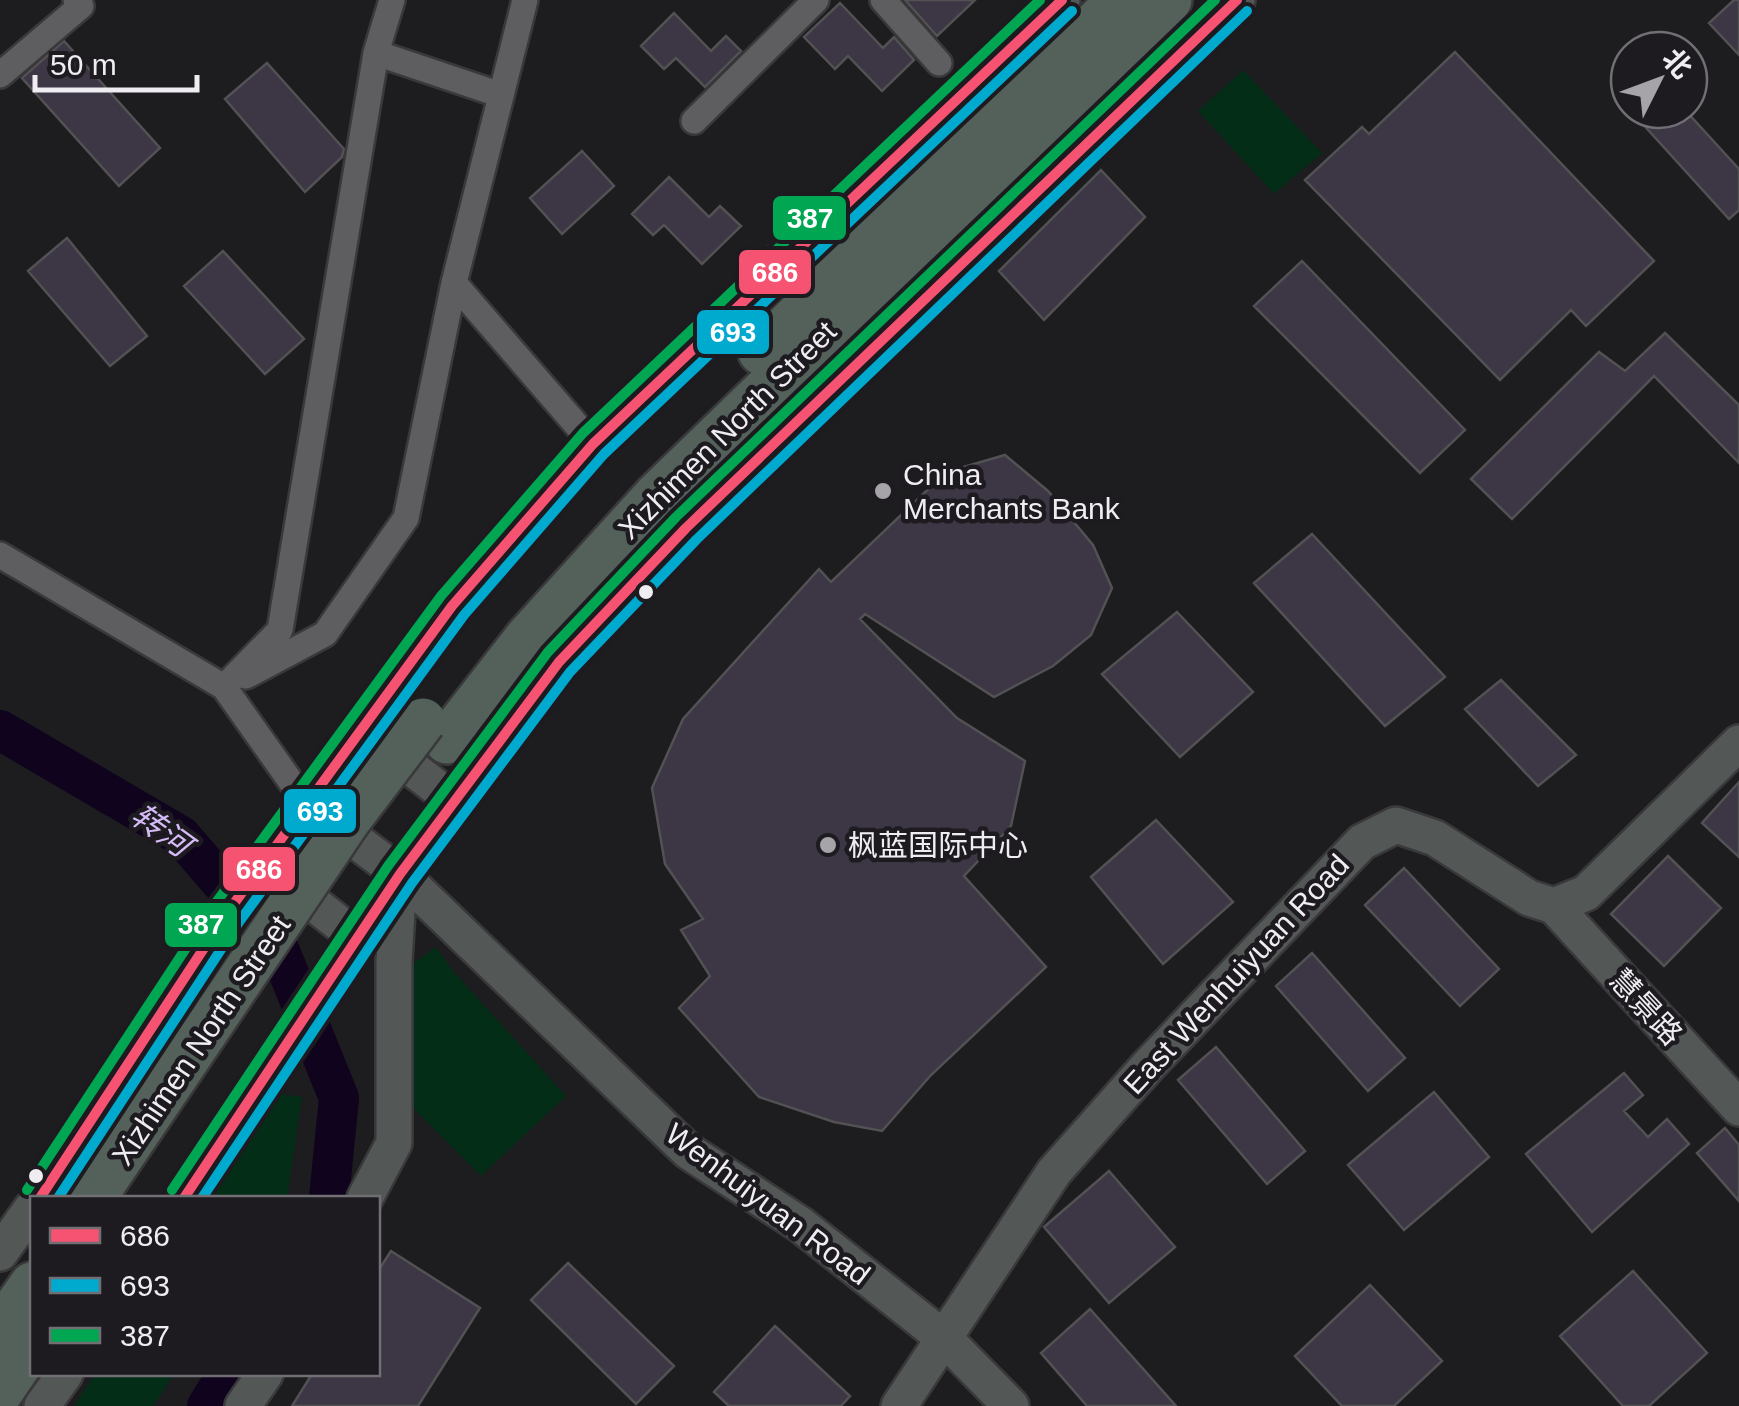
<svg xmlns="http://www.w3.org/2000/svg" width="1739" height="1406" viewBox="0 0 1739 1406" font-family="Helvetica,'Noto Sans SC',sans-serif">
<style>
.green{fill:#042d17}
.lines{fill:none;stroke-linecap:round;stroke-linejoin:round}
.river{stroke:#0f031e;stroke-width:40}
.building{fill:#3d3645;stroke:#525153;stroke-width:2.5}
.street-casing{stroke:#39383a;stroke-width:30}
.secondary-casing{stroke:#39383a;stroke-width:40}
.highway-casing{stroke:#39383a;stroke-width:50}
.street{stroke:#5e5d5f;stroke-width:25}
.secondary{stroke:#535756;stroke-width:35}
.highway{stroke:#54605a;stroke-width:45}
.highway-bridge-casing{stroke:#39383a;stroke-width:50;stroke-linecap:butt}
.highway-bridge{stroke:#54605a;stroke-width:45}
.bus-1-casing{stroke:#1d1b20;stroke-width:18}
.bus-2-casing{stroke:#1d1b20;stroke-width:18}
.bus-3-casing{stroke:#1d1b20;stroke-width:18}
.bus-1{stroke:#f65372;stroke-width:10}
.bus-2{stroke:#00a9ce;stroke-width:10}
.bus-3{stroke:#00a651;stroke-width:10}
.poi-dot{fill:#a6a4a8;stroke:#1d1b20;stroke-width:4}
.bus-dot{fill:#efedf1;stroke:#1d1b20;stroke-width:4}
.labels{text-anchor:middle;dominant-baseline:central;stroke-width:9;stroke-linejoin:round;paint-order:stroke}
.street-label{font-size:30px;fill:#efedf1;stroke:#1d1b20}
.poi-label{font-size:30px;fill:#efedf1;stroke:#1d1b20;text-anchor:start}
.water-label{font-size:32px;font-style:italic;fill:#d4baf7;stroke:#1d1b20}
.line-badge{stroke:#1d1b20;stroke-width:4}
.badge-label{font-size:28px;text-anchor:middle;font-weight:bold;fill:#fff}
</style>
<rect width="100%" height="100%" fill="#1d1c1f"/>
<path class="green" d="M1243,70L1322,153L1274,194L1198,111Z
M436,947L454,972L566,1096L481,1176L413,1108L412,964Z
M273,1093L302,1097L287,1198H208Z
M95,1374H174L153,1406H74Z"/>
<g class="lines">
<path class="river" d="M0,730L181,836L279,949L339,1098L329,1198
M207,1406L227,1374"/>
</g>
<path class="building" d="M905,0H975L937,36Z
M1734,0H1739V55L1709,23Z
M840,3L883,48L894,37L914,60L882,91L848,56L835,69L804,37Z
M674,13L711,51L726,36L741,51L705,87L676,58L664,69L641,46Z
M64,41L160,148L119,186L22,78Z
M1455,52L1654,261L1586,326L1571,310L1500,380L1305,180L1362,127L1369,134Z
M267,63L344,149L342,157L305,192L225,99Z
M1630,110H1685L1739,169V210L1729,219Z
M582,151L614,186L562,234L530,198Z
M1101,170L1145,217L1044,320L999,271Z
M669,177L709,217L720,206L741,226L702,264L664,225L653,235L632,214Z
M67,238L147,336L110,366L28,271Z
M223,251L304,339L265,374L184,286Z
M1302,261L1465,430L1420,473L1254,306Z
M1665,333L1739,405V463L1654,376L1512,519L1471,479L1599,352L1625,371Z
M1005,455L1048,491L1093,545L1112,588L1091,635L1053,666L994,697L865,614L860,619L957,718L1025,761L1011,826L964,876L1046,967L931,1075L882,1131L834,1122L759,1097L679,1008L710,976L681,930L703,919L665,864L652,788L683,719L819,569L831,582L946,472Z
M1312,534L1445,677L1385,726L1254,583Z
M1177,612L1253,692L1180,757L1102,674Z
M1501,680L1576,755L1538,786L1465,709Z
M1739,782V857L1702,823Z
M1156,820L1233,902L1163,964L1091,877Z
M1668,856L1721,908L1664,966L1611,914Z
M1404,868L1499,969L1460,1006L1365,905Z
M1312,953L1405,1058L1368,1091L1276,986Z
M1216,1047L1305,1151L1267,1184L1178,1080Z
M1624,1073L1643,1095L1624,1111L1648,1137L1667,1119L1689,1144L1592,1232L1526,1154Z
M1434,1092L1489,1157L1404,1230L1348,1165Z
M1725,1128L1739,1145V1201L1697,1153Z
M1109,1171L1175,1247L1109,1303L1044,1227Z
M391,1251L480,1308L418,1406H292L312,1374H378V1271Z
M568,1263L674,1366L636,1404L531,1300Z
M1633,1271L1707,1353L1649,1406H1623L1560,1336Z
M1370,1285L1442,1361L1394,1406H1342L1295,1356Z
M1090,1309L1176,1406H1087L1041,1353Z
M775,1326L850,1396L841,1406H729L714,1392Z"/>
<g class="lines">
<g class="street-casing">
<path id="street" d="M392,0L376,53L501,95
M525,0L454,283L593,444
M883,0L939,63
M0,75L81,6L76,0
M694,121L816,0
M0,555L224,687L306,803
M246,676L325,634L406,518L454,283
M224,687L280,630L376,53"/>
</g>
<g class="secondary-casing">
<path id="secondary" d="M378,742L453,800
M323,816L400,874L688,1151L801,1225L945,1339L1011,1406
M281,878L359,939
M1554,906L1739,1108
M40,1198L227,913L452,606L593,444L1062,0
M184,1198L400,874L559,662L686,528L1237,0
M365,1198L394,1143V961L399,880
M0,1253L32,1208
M42,1406L65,1374
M243,1406L265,1374
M899,1406L1054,1172L1147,1067L1362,842L1396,825L1435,838L1529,898L1554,906L1586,893L1739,743"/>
</g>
<g class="highway-casing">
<path id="highway" d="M773,271L889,201
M761,352L1120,0
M853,367L926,262
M447,741L528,637L656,496L1169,0
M0,1331L32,1285
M0,1392L32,1345"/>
</g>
<use href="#street" class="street"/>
<use href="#secondary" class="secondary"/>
<use href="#highway" class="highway"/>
<g class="highway-bridge-casing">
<path id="highway-bridge" d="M93,1198L348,820L423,721"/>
</g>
<use href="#highway-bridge" class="highway-bridge"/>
<g class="bus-1-casing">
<path id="bus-1" d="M40,1198L227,913L452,606L593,444L1062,0
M184,1198L400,874L559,662L686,528L1237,0"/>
</g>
<g class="bus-2-casing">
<path id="bus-2" d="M58,1198L239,922L464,615L604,454L1072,11
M202,1198L412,883L570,672L697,539L1247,11"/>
</g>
<g class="bus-3-casing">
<path id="bus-3" d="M27,1190L215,904L441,596L583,433L1040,0
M172,1190L388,866L548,652L676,517L1215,0"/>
</g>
<use href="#bus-1" class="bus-1"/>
<use href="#bus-2" class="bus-2"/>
<use href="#bus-3" class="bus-3"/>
</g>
<g class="poi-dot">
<circle cx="883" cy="491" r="10"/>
<circle cx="828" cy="845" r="10"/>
</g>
<g class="bus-dot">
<circle cx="646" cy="592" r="9"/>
<circle cx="36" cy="1176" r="9"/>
</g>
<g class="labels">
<g class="street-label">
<text transform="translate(727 430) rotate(-45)">Xizhimen North Street</text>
<text transform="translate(1236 974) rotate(-47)">East Wenhuiyuan Road</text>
<text transform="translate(1646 1007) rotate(47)">慧景路</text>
<text transform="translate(201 1040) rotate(-56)">Xizhimen North Street</text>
<text transform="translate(768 1204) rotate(37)">Wenhuiyuan Road</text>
</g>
<g class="poi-label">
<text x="903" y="474">China<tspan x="903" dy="34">Merchants Bank</tspan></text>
<text x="848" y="845">枫蓝国际中心</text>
</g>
<g class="water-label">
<text transform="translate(161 830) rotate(36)">转河</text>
</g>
</g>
<g class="line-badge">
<rect x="771" y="194" width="77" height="48" rx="10" fill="#00a651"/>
<rect x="737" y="248" width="76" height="48" rx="10" fill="#f65372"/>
<rect x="695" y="308" width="76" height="48" rx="10" fill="#00a9ce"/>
<rect x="282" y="787" width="76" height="48" rx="10" fill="#00a9ce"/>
<rect x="221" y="845" width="76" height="48" rx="10" fill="#f65372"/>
<rect x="163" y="901" width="76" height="48" rx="10" fill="#00a651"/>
</g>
<g class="badge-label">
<text x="810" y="228">387</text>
<text x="775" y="282">686</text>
<text x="733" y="342">693</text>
<text x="320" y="821">693</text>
<text x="259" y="879">686</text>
<text x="201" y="934">387</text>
</g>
<rect x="30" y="1196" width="350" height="180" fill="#1d1b20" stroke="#716f74" stroke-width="2.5"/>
<rect x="50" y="1228" width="50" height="15" fill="#f65372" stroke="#716f74" stroke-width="2.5"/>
<text x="120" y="1246" font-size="30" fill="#efedf1">686</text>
<rect x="50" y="1278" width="50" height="15" fill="#00a9ce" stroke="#716f74" stroke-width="2.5"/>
<text x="120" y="1296" font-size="30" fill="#efedf1">693</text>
<rect x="50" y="1328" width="50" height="15" fill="#00a651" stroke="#716f74" stroke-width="2.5"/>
<text x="120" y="1346" font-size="30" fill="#efedf1">387</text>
<g transform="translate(1659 80) rotate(48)"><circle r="48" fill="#1d1b20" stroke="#716f74" stroke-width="2.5"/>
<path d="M0-8L18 38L0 25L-18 38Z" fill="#a6a4a8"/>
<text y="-15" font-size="28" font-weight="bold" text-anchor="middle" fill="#efedf1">北</text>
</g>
<path d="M35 75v15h162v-15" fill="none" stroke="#efedf1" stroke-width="5"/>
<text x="50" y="75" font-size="30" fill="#efedf1" stroke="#1d1b20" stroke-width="8" paint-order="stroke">50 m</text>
</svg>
